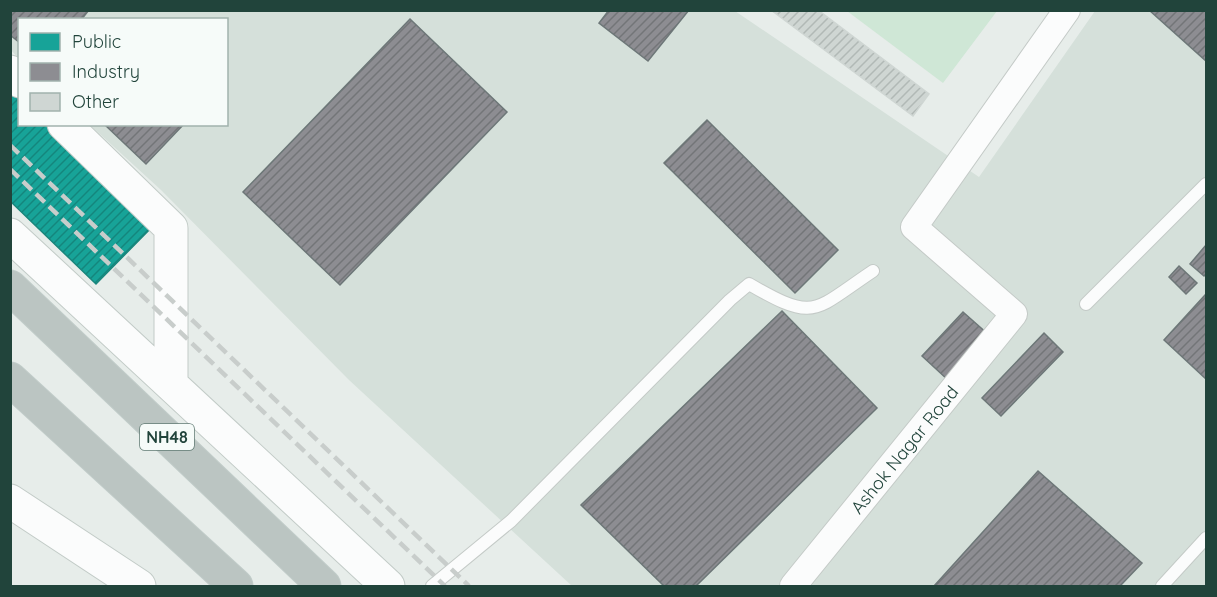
<svg xmlns="http://www.w3.org/2000/svg" width="1217" height="597" viewBox="0 0 1217 597" font-family="Quicksand,sans-serif">
<style>
.built{fill:#d5e0da}
.green{fill:#cfe7d6}
.public{fill:url(#public-hatch);stroke:#1a867c;stroke-width:1.5}
.industry{fill:url(#industry-hatch);stroke:#6d7778;stroke-width:1.5}
.building{fill:url(#building-hatch);stroke:#cfd6d3;stroke-width:1.5}
.lines{fill:none;stroke-linecap:round;stroke-linejoin:round}
.lane-casing{stroke:#c4cac7;stroke-width:14}
.street-casing{stroke:#c4cac7;stroke-width:28}
.secondary-casing{stroke:#c2cbc7;stroke-width:35}
.highway-casing{stroke:#c1ccc9;stroke-width:35}
.lane{stroke:#fbfcfc;stroke-width:12}
.street{stroke:#fbfcfc;stroke-width:26}
.secondary{stroke:#fbfcfc;stroke-width:33}
.highway{stroke:#bbc5c2;stroke-width:33}
.rail{stroke:#c8cdcb;stroke-width:4.5;stroke-dasharray:12 6;stroke-linecap:butt}
.labels{text-anchor:middle;dominant-baseline:central;stroke-width:6;stroke-linejoin:round;paint-order:stroke}
.shield{fill:#f6fbf9;stroke:#617b74;stroke-width:1.5}
.shield-label{font-size:16px;font-weight:bold;fill:#21443b}
.street-label{font-size:18px;fill:#21443b;stroke:#f6fbf9}
</style>
<defs>
<pattern id="public-hatch" width="6" height="6" patternUnits="userSpaceOnUse" patternTransform="scale(1.5)"><rect width="6" height="6" fill="#17a398"/><path d="M-1 1l2-2M0 6l6-6M5 7l2-2" fill="none" stroke="#14867d"/></pattern>
<pattern id="industry-hatch" width="6" height="6" patternUnits="userSpaceOnUse" patternTransform="scale(1.5)"><rect width="6" height="6" fill="#8d8d92"/><path d="M-1 1l2-2M0 6l6-6M5 7l2-2" fill="none" stroke="#737578"/></pattern>
<pattern id="building-hatch" width="6" height="6" patternUnits="userSpaceOnUse" patternTransform="scale(1.5)"><rect width="6" height="6" fill="#cfd6d3"/><path d="M-1 1l2-2M0 6l6-6M5 7l2-2" fill="none" stroke="#b1b9b6"/></pattern>
</defs>
<rect width="100%" height="100%" fill="#e7edea"/>
<path class="built" d="M10,11H735L979,177L1095,11H1206V586H572L349,380L161,190L90,125L226,124V20H20L19,59L11,50Z"/>
<path class="green" d="M847,11H997L943,83Z"/>
<path class="public" d="M10,91L20,100V124H45L152,227L96,284L10,201Z"/>
<path class="industry" d="M10,10H89L81,20H20V43L10,35Z
M609,10H689L648,61L599,23Z
M1149,10H1206V61Z
M410,19L507,112L340,285L243,192Z
M707,120L838,250L795,293L664,163Z
M104,124H184L146,164Z
M1206,245V274L1204,276L1190,264Z
M1179,266L1197,283L1186,294L1169,277Z
M1206,294V379L1164,340Z
M782,311L877,408L696,586H664L581,505Z
M963,312L989,335L948,380L922,356Z
M1044,333L1063,352L1001,416L982,398Z
M1038,471L1142,563L1120,586H934Z"/>
<path class="building" d="M771,10H818L929,94L913,116Z"/>
<g class="lines">
<g class="lane-casing">
<path id="lane" d="M1086,304L1206,184
M432,586L511,521L730,300L749,284C816,323 813,311 873,271
M1162,586L1206,538"/>
</g>
<g class="street-casing">
<g id="street">
<path id="s1" d="M793,586L1014,314L914,227L1067,10"/>
</g>
</g>
<g class="secondary-casing">
<path id="secondary" d="M10,72L20,81
M64,124L171,228V384
M10,235L388,586
M10,501L139,586"/>
</g>
<g class="highway-casing">
<path id="highway" d="M10,287L324,586
M10,379L236,586"/>
</g>
<use href="#lane" class="lane"/>
<use href="#street" class="street"/>
<use href="#secondary" class="secondary"/>
<use href="#highway" class="highway"/>
<path class="rail" d="M10,145L469,586
M10,169L445,586"/>
</g>
<g class="labels">
<rect class="shield" x="140" y="424" width="54" height="26" rx="4.5"/>
<g class="shield-label">
<text x="167" y="437">NH48</text>
</g>
<g class="street-label">
<text stroke="none"><textPath href="#s1" startOffset="176">Ashok Nagar Road</textPath></text>
</g>
</g>
<rect width="1217" height="597" fill="none" stroke="#21443b" stroke-width="24"/>
<rect x="18" y="18" width="210" height="108" fill="#f6fbf9" stroke="#a1b2ad" stroke-width="1.5"/>
<rect x="30" y="33" width="30" height="18" fill="#17a398" stroke="#a1b2ad" stroke-width="1.5"/>
<text x="72" y="48" font-size="18" fill="#21443b">Public</text>
<rect x="30" y="63" width="30" height="18" fill="#8d8d92" stroke="#a1b2ad" stroke-width="1.5"/>
<text x="72" y="78" font-size="18" fill="#21443b">Industry</text>
<rect x="30" y="93" width="30" height="18" fill="#cfd6d3" stroke="#a1b2ad" stroke-width="1.5"/>
<text x="72" y="108" font-size="18" fill="#21443b">Other</text>
</svg>
